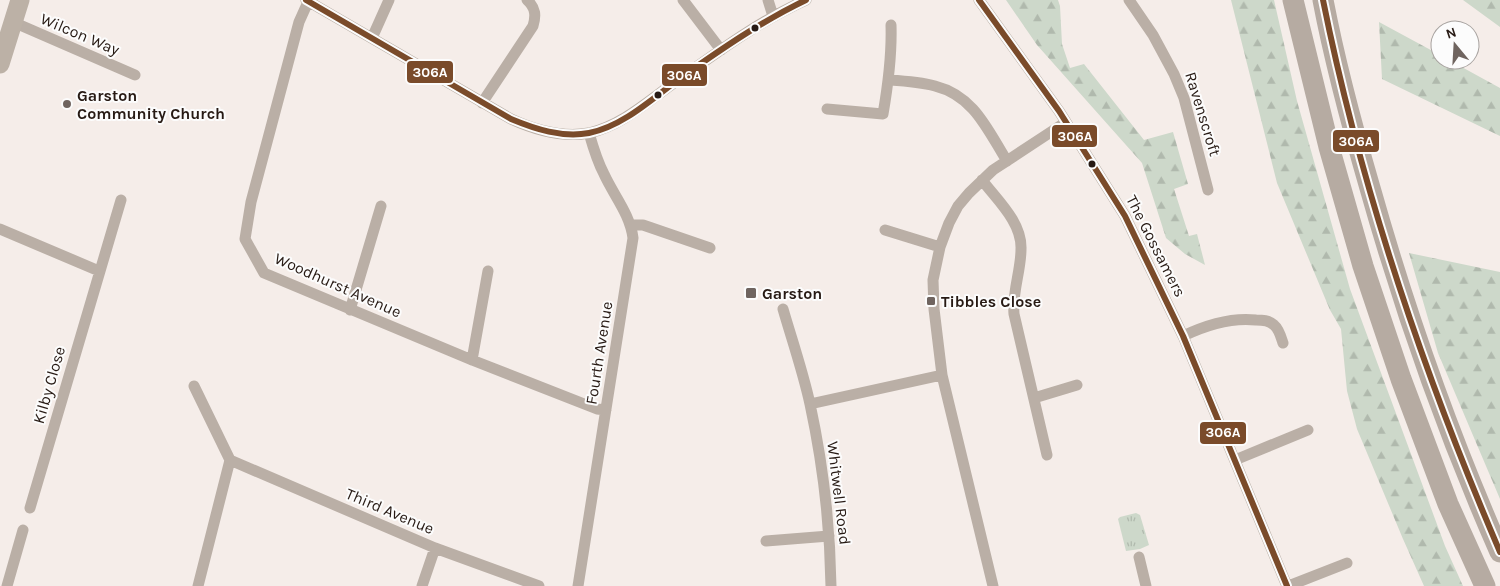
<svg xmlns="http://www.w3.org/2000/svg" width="1500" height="586" viewBox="0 0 1500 586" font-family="Karla,sans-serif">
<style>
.grass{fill:url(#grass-tufts)}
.forest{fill:url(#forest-firs)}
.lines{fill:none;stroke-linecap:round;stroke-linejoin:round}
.minor{stroke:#baafa6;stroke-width:11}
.primary{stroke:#bcb1a6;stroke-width:19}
.motorway{stroke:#b6aba2;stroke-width:21}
.bus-1-casing{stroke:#fcfcfc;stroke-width:10}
.bus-1{stroke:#7a4b2a;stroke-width:6}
.bus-dot{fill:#271a14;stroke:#fcfcfc;stroke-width:2}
.poi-dot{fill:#6f645f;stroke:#fcfcfc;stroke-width:2}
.labels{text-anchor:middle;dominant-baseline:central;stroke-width:4;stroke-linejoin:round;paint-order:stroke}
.street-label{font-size:16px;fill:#271a14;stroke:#fcfcfc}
.poi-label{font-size:16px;font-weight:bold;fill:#271a14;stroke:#fcfcfc;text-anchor:start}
.line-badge{stroke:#fcfcfc;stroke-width:2}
.badge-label{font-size:14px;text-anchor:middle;font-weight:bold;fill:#fff}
</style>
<defs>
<pattern id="grass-tufts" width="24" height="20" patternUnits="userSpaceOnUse" patternTransform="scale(1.25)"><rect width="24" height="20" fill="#cdd8ca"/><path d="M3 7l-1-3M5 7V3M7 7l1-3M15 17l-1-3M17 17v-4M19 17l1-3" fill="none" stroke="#b0b9ad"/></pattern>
<pattern id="forest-firs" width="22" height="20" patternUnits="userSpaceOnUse" patternTransform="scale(1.25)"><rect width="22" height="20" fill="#cdd8ca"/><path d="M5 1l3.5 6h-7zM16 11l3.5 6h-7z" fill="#b0b9ad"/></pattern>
</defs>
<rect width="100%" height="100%" fill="#f5ede9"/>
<path class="grass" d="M1136,513L1140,515L1149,545L1140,549L1126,551L1118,519L1120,517Z"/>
<path class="forest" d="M1006,0H1058L1060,6L1062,44L1070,68L1084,64L1144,140L1173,132L1188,184L1174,189L1189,236L1197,234L1205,265L1185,254L1166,238L1142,163L1037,45Z
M1231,0H1274L1297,101L1350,289L1445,546L1463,586H1424L1403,539L1357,429L1347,391L1341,329L1330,310L1277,183Z
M1463,0H1500V27Z
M1379,22L1440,55V60H1449L1500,88V136L1382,79Z
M1409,253L1500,272V499L1438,353Z"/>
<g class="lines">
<path class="minor" d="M306,0L511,119C535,130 562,138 589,133C620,126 646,103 671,85C715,54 757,22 806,0
M683,0L721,50
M768,0L773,16
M979,0L1059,111L1125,216L1183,336L1287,586
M1129,0L1153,35L1174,74L1184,98L1208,190
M308,2L299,22L251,202L245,239L264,273L472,360L597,409L606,410
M13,22L135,75
M372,38L389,0
M889,80C904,81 920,82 935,86C974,96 987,129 1007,161
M482,103L533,26C536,16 536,8 527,0
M827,109L883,114C888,85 892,55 891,25
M982,180C997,200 1022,222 1021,249C1021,271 1012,292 1014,314L1047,455
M631,225H643L710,248
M0,229L99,271
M885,230L940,247
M783,309C792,340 803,372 810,404C823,464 830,525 831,586
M350,310L381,206
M1183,336C1206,325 1230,317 1256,320C1262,320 1269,320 1274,325C1279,329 1281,337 1283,343
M472,360L488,271
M194,386L230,460
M1034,398L1077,385
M810,404L942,375
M230,460L435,548L539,586
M1235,460L1308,430
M30,508L121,200
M766,541L829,536
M1139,557L1146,586
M7,586L23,530
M198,586L230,460
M422,586L435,548
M578,586L633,238C630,214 614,196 604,174C597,161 593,147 589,133
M993,586L942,375L934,309L933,280L940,247L949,223L958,206L969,193L993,170L1066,122
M1288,586L1347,563"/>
<path class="primary" d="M0,64L20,0"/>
<path class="motorway" d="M1293,0L1329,147L1363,266L1401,379L1448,504L1485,586
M1323,0C1335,63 1352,126 1370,188C1405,312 1448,434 1500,552"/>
<g class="bus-1-casing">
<path id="bus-1" d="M306,0L511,119C535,129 562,138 589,133C624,126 654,97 683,76C723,48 762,21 806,0
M979,0L1059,111L1125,216L1183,336L1287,586
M1323,0C1361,189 1424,375 1500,552"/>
</g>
<use href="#bus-1" class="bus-1"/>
</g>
<g class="bus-dot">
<circle cx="755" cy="28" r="4.5"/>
<circle cx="658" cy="95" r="4.5"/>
<circle cx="1092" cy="164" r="4.5"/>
</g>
<g class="poi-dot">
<circle cx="67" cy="104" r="5"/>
<rect x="745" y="287" width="12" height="12" rx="2.5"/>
<rect x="926" y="296" width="10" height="10" rx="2.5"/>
</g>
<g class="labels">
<g class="street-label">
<text transform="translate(80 34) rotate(23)">Wilcon Way</text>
<text transform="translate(1203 114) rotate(73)">Ravenscroft</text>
<text transform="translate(1156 246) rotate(63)">The Gossamers</text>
<text transform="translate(338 285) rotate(24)">Woodhurst Avenue</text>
<text transform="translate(599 353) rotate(-81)">Fourth Avenue</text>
<text transform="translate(49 385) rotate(-74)">Kilby Close</text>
<text transform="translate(839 493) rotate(83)">Whitwell Road</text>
<text transform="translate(390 511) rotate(23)">Third Avenue</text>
</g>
<g class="poi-label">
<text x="77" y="95">Garston<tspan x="77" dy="18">Community Church</tspan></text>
<text x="762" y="293">Garston</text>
<text x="941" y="301">Tibbles Close</text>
</g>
</g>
<g class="line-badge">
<rect x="406" y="60" width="48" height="24" rx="5" fill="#7a4b2a"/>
<rect x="661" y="63" width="47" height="24" rx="5" fill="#7a4b2a"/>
<rect x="1051" y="124" width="47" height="24" rx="5" fill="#7a4b2a"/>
<rect x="1332" y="129" width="48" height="24" rx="5" fill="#7a4b2a"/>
<rect x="1199" y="421" width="48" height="24" rx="5" fill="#7a4b2a"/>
</g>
<g class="badge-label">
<text x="430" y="77">306A</text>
<text x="684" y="80">306A</text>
<text x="1075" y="141">306A</text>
<text x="1356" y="146">306A</text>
<text x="1223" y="437">306A</text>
</g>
<g transform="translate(1455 45) rotate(342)"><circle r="24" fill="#fcfcfc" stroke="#a7a29f"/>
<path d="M0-4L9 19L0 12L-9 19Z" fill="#6f645f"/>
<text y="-8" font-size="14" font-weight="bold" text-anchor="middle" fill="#271a14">N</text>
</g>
</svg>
